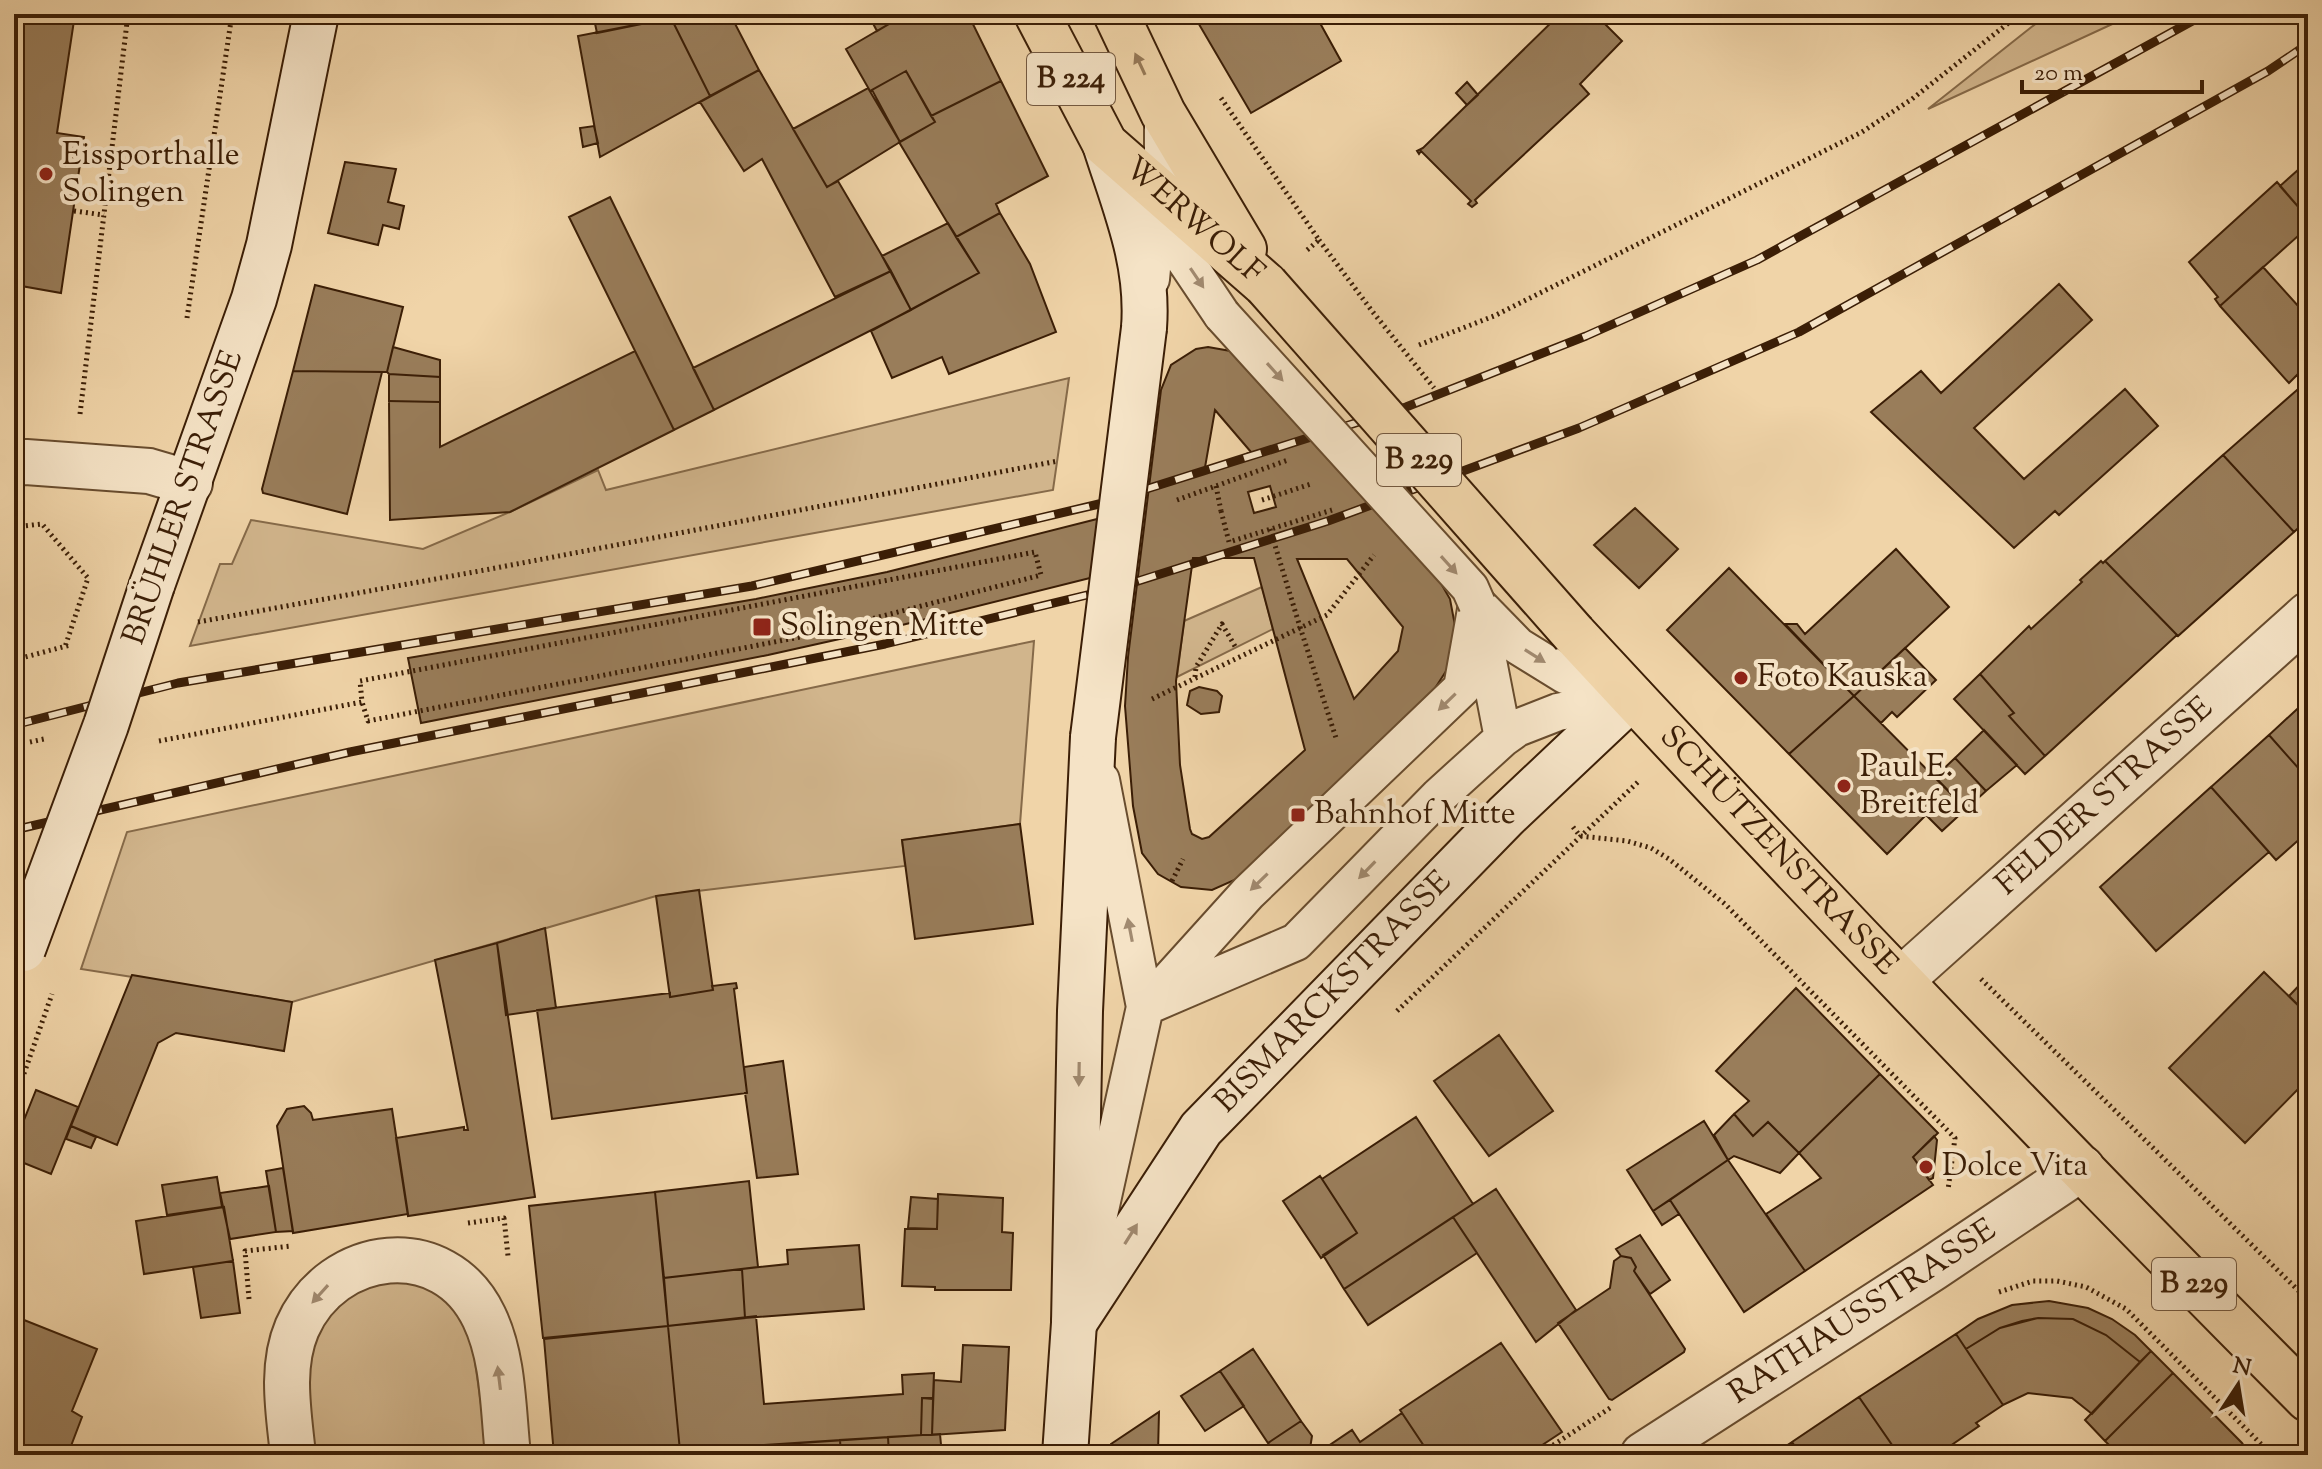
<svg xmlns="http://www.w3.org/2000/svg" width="2322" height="1469" viewBox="0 0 2322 1469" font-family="'Sorts Mill Goudy',serif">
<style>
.green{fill:#d1b58c;stroke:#866a49;stroke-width:2}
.building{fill:#997d5a;stroke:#3b1e06;stroke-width:2;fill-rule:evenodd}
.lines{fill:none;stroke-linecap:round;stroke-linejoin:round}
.service-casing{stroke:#684c2e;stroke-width:40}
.minor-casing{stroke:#684c2e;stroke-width:48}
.tertiary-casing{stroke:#684c2e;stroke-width:48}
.secondary-casing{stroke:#3b1e06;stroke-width:48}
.primary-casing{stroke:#3b1e06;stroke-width:48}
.path{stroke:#3b1e06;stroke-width:5;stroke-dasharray:2 4;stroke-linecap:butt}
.service{stroke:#f5e3c6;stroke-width:36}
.minor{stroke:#f5e3c6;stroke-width:44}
.tertiary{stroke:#f5e3c6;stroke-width:44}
.secondary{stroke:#f5e3c6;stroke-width:44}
.primary{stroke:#f0d4a8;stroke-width:44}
.rail-casing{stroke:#3b1e06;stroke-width:9}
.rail{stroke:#f5e3c6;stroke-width:6;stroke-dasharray:18;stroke-linecap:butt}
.service-bridge-casing{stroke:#684c2e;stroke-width:40;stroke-linecap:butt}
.secondary-bridge-casing{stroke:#3b1e06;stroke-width:48;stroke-linecap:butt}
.primary-bridge-casing{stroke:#3b1e06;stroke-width:48;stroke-linecap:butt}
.path-bridge{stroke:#3b1e06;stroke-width:5;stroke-dasharray:2 4;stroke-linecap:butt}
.service-bridge{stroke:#f5e3c6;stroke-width:36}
.secondary-bridge{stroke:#f5e3c6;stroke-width:44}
.primary-bridge{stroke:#f0d4a8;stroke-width:44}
.oneway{fill:#967957}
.oneway2{fill:#a18a70}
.poi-dot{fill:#8f2418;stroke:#f5e3c6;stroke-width:3}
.labels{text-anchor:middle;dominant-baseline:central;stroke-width:8;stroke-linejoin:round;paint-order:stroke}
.shield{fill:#f5e3c6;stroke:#735940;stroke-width:2}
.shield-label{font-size:30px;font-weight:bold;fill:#3b1e06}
.poi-label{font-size:32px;fill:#3b1e06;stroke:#f5e3c6;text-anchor:start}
.street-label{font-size:32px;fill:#3b1e06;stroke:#f5e3c6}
</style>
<rect width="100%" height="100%" fill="#f0d4a8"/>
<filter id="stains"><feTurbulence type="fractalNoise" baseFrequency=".0025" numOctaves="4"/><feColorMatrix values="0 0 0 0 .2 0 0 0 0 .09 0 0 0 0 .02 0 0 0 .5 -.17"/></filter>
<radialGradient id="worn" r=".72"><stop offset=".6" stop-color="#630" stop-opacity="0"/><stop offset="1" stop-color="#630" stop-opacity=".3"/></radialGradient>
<path class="green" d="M2048,14H2134L1928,109Z
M1069,378L1053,490L190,646L220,564H232L251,520L423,549L510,512L598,470L606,490Z
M1262,587L1273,629L1177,677L1184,621Z
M1034,641L1020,824L902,840L905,866L656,896L292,1002L81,969L127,832Z
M408,1277L446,1295L472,1340L488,1455H314L306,1350L345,1288Z"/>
<path class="building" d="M14,14H75L57,133L84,137L61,293L21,286L14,332Z
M593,14H669L671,18L597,33Z
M669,14H730L759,70L710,96Z
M868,14H906L877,31Z
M906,14H968L1001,81L931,116L906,71L870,91L846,49Z
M1193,14H1315L1341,61L1251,113Z
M1560,14H1595L1622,41L1580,84L1589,94L1475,200L1477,203L1472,207L1468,204L1471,201L1421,151L1419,154L1417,151L1423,148Z
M671,18L710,96L600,157L578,36Z
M759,70L827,187L838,181L891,271L835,297L762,159L744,171L700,102Z
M906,71L935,122L900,142L872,90Z
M1001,81L1048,176L996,204L1000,213L956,237L899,142L935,122L931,116Z
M1467,82L1478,95L1467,105L1456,93Z
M868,88L900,142L827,187L793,129Z
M594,126L598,143L583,147L580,128Z
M2308,161V218L2280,186Z
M345,162L396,169L388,202L404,206L399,229L383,225L378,245L328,233Z
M2277,182L2308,218V227L2220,306L2215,299L2218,297L2189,262Z
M610,197L714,410L674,430L569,217Z
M1000,213L1030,264L1056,332L949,374L942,357L892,378L871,331L979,273L956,237Z
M948,223L979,273L911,310L882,256Z
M2263,267L2308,317V382L2306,384L2297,375L2289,383L2220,306Z
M891,271L911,310L714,410L693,368Z
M2059,284L2092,320L1974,428L2024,479L2125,389L2158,426L2059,515L2055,511L2014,548L1871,412L1921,371L1941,393Z
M315,285L403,307L387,372L293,371Z
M393,347L440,360V377L389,374L387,372Z
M1208,347L1236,352L1435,573L1450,599L1456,631L1450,665L1430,696L1239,878L1212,890L1181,887L1158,874L1142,853L1133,806L1125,706L1128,657L1161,390L1171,365L1196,349ZM1215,410L1251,452L1204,473ZM1193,558H1254L1305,750L1209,837L1202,839L1192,834L1190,829L1180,765L1176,681ZM1297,559H1347L1403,627L1398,651L1354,699Z
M635,351L674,430L510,512L390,520L389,401L440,402V447Z
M293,371L382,372L347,514L263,493L262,489Z
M389,374L440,377V402L389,401Z
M2305,383L2308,386V519L2294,532L2223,455Z
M2223,455L2294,532L2178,636L2105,561Z
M1270,486L1276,507L1254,513L1248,492Z
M1635,508L1678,549L1639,588L1594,545Z
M1101,518L1114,572L898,626L768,655L421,723L408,658L756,599L887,572Z
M1896,549L1949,607L1854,696L1785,624H1797L1805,634Z
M2101,561L2103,563L2105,561L2177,635L2045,756L2009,716L2014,713L1980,674L2029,626L2031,629L2082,582L2080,580Z
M1729,568L1854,696L1789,754L1667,630Z
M1905,648L1936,680L1897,717L1892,712L1881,723L1854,696Z
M1980,674L2014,713L2009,716L2045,756L2025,774L1954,699Z
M1199,687L1217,691L1222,696L1219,712L1201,714L1187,705L1190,691Z
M1854,696L1966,809L1942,831L1926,815L1887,854L1789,754Z
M2308,699V779L2269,735Z
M1984,730L2017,765L1986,791L1955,758Z
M2269,735L2308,779V841L2303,836L2276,860L2211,787Z
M1955,758L1986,791L1966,809L1935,777Z
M2211,787L2269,852L2156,951L2100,887Z
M1020,824L1033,924L915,939L902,840Z
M699,890L713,990L670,997L656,896Z
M545,928L556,1008L506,1015L497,943Z
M497,943L535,1197L408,1216L396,1138L464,1127V1130H468L435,960Z
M2264,972L2308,1015V1079L2245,1143L2169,1068Z
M132,975L292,1002L284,1051L176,1033L158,1043L117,1145L71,1126Z
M2308,976V1015L2289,996Z
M736,983L737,988L734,989L747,1093L552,1119L537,1010L670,993V997L713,990L712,986Z
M1796,988L1880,1074L1799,1153L1768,1122L1753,1136L1734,1114L1749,1101L1716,1071Z
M1499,1035L1553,1111L1489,1156L1434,1081Z
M783,1061L798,1174L757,1178L745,1093H747L744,1067Z
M1880,1074L1938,1133L1913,1157L1933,1185L1805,1271L1766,1214L1821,1178L1799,1153Z
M36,1090L78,1107L51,1174L14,1159V1145Z
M304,1106L311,1113L313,1120L392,1109L408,1214L293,1233L277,1126L287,1109Z
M1734,1114L1753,1136L1768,1122L1799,1153L1780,1173L1734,1156L1728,1160L1714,1135Z
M1416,1117L1473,1204L1344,1289L1323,1255L1357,1233L1322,1179Z
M1704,1121L1728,1160L1653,1211L1627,1170Z
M71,1126L96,1137L91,1148L66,1139Z
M1934,1136L1937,1140L1933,1178L1929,1180L1913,1157Z
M1728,1160L1805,1271L1744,1312L1670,1200Z
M283,1168L293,1231L276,1232L266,1171Z
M1320,1176L1357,1233L1321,1258L1283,1201Z
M217,1177L222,1207L167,1215L162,1185Z
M749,1181L758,1267L664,1278L655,1192Z
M269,1186L276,1232L230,1239L220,1193Z
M1496,1189L1576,1310L1536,1342L1453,1217Z
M655,1192L668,1326L543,1338L529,1206Z
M938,1194L1003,1198L1002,1232L1013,1233L1011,1290H935V1287L902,1286L905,1229H937Z
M911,1197L938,1199L937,1229L908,1228Z
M1670,1200L1679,1214L1662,1225L1653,1211Z
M224,1207L233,1261L144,1274L136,1221Z
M1453,1217L1477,1253L1368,1325L1344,1289Z
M1640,1235L1670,1280L1650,1294L1634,1271L1636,1267L1631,1258L1621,1256L1616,1249Z
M859,1245L864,1309L745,1318L742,1269L788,1264L787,1250Z
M1621,1256L1631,1258L1636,1267L1634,1271L1685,1349L1684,1352L1612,1400L1609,1399L1558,1323L1610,1288L1614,1261Z
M233,1261L240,1313L201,1318L193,1267Z
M742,1269L745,1318L668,1326L664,1278Z
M2049,1301L2088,1308L2112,1319L2135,1335L2151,1351L2140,1362L2106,1335L2073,1319L2038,1318L2022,1321L2000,1328L1966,1349L1956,1334L1978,1319L2012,1305Z
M14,1316L97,1349L72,1411L82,1417L71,1446L76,1451L74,1455H14Z
M756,1316L764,1404L903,1394L902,1375L934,1373L933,1398H922L921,1435L680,1451L668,1326Z
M2038,1318L2073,1319L2106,1335L2140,1362L2092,1414L2072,1398L2028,1393L2003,1405L1966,1349L2000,1328Z
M668,1326L680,1451L634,1455H554L544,1339Z
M1956,1334L2003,1405L1976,1423L1979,1426L1937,1455L1934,1452L1929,1455H1899L1859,1397Z
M1501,1343L1562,1432L1527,1455H1430L1400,1410Z
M963,1345L1009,1347L1005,1430L932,1435L934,1380L961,1382Z
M1253,1349L1301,1421L1268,1443L1220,1371Z
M2151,1351L2173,1373L2105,1441L2085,1420Z
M1220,1371L1244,1406L1205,1431L1181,1396Z
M2173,1373L2242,1443L2244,1446L2234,1455H2119L2105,1441Z
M1859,1397L1899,1455H1801L1792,1442Z
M922,1398L933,1399L932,1435H921Z
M1159,1412L1158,1453L1154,1455H1111V1444Z
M1402,1413L1430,1455H1320L1318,1453L1352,1430L1360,1442Z
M1301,1421L1312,1436L1309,1455H1276L1268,1443Z
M940,1434L942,1455H889L888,1437Z
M888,1437L889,1455H841L840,1440Z
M840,1440L841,1455H766L765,1445Z
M1792,1442L1801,1455H1772Z
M765,1445L766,1455H728V1448Z"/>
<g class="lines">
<g class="service-casing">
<path id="service" d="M1152,211L1222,315
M1151,279L1163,153V113
M1477,604L1518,646L1565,675L1631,696
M1481,625L1503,738
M1101,780L1145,1007
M1154,1003L1296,942L1439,796L1503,738L1517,728L1558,712L1632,697
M1088,1264L1145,1007L1248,893L1462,688L1477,604"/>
</g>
<g class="minor-casing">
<g id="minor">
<path d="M14,463L26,462L149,471L190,483"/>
<path id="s1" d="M1901,980L2308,615"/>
<path d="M293,1455C289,1414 280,1368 297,1328C332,1247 444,1233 484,1317C504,1358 503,1410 508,1455"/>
</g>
</g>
<g class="tertiary-casing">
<g id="tertiary">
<path id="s2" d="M1643,1455L1933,1268L2082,1168"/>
</g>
</g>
<g class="secondary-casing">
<g id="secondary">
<path d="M1105,144C1125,207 1149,262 1144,328"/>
<path d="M152,585L254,299L269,245L316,14"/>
<path id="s3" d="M1074,1323L1201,1129L1506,816L1632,697"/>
<path d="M1065,1455L1074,1323L1080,1011L1093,737"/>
</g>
</g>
<g class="primary-casing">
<g id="primary">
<path id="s4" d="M1037,14L1105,144L1266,285"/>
<path d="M1116,14L1163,113L1244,249"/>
<path id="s5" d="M1574,634C1814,893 2059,1149 2308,1399"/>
</g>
</g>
<path class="path" d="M1221,98L1319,240L1306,251
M74,211L104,215
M187,318L232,14
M1419,345L1494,316L1862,132L1912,99L2020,14
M80,414L128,14
M1216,486L1221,511
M1177,500L1288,460
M1262,500L1311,484
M14,527L42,524L88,578L65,647
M198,622L485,570L1058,461
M1300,627L1337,741
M14,660L70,645
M1195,677L1196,667L1222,624L1236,648
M1152,699L1327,615L1374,555
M159,741L362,702L360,681L1035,552L1041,575L805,636L368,721L362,702
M30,742L44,739
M1573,827L1580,836L1627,841L1651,848L1669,859L1725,904L1955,1138L1948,1190
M1172,881L1183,859
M1981,979L2308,1300
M1397,1011L1639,781
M14,1102L52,994
M468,1223L504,1218L508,1256
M1999,1292L2033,1281H2057L2086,1287L2126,1309L2272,1455
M249,1299L245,1251L291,1246
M1538,1455L1610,1408"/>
<use href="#service" class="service"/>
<use href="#minor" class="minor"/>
<use href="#tertiary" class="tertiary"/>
<use href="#secondary" class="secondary"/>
<use href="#primary" class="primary"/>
<g class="rail-casing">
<path id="rail" d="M14,725L178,683L752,586L1099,504L1406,407L1586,336L1757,260L2205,14
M14,830L350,752L885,644L1116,588L1328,521L1579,428L1799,332L2268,71L2308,44"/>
</g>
<use href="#rail" class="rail"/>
<g class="service-bridge-casing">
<path id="service-bridge" d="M1222,315L1470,588L1477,604"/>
</g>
<g class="secondary-bridge-casing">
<path id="secondary-bridge" d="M1093,737L1144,328
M23,949L106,725L152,585"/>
</g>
<g class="primary-bridge-casing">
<path id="primary-bridge" d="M1266,285L1574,634"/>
</g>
<path class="path-bridge" d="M1319,240L1372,311L1434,388
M1221,511L1229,542L1332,510
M1270,529L1300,627"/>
<use href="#service-bridge" class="service-bridge"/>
<use href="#secondary-bridge" class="secondary-bridge"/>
<use href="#primary-bridge" class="primary-bridge"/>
</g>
<defs><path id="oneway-solid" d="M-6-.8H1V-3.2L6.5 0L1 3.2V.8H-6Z" transform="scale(2)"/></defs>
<use class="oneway" href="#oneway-solid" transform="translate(1140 64) rotate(-115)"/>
<g class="oneway2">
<use href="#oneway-solid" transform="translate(1197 278) rotate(56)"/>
<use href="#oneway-solid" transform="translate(1275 372) rotate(48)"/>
<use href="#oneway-solid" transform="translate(1449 565) rotate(48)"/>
<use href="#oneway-solid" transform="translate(1535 656) rotate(32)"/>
<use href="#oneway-solid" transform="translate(1447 702) rotate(136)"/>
<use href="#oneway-solid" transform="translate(1367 870) rotate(134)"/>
<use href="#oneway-solid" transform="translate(1259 882) rotate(136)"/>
<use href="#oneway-solid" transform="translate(1130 930) rotate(-101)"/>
<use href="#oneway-solid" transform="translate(1079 1074) rotate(91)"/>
<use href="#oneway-solid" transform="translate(1131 1234) rotate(-58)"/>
<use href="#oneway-solid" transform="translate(320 1294) rotate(132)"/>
<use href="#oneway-solid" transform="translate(499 1378) rotate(-97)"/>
</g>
<g class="poi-dot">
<circle cx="46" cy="174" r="8"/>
<rect x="752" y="617" width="20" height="20" rx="4"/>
<circle cx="1741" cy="678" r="8"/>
<circle cx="1844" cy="786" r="8"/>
<rect x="1290" y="807" width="16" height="16" rx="4"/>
<circle cx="1926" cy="1167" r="8"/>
</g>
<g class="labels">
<g class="shield">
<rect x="1027" y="53" width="88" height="52" rx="6"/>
<rect x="1377" y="434" width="84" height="52" rx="6"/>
<rect x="2152" y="1258" width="84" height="52" rx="6"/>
</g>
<g class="shield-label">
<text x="1071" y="79">B 224</text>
<text x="1419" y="460">B 229</text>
<text x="2194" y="1284">B 229</text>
</g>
<g class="poi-label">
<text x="62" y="156">Eissporthalle<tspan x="62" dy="37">Solingen</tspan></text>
<text x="780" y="627">Solingen Mitte</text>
<text x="1757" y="678">Foto Kauska</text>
<text x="1860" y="768">Paul E.<tspan x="1860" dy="37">Breitfeld</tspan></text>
<text x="1314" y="815">Bahnhof Mitte</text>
<text x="1942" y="1167">Dolce Vita</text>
</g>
<g class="street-label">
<text stroke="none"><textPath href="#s4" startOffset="264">WERWOLF</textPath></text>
<text transform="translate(184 498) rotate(-71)">BRÜHLER STRASSE</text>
<text stroke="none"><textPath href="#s1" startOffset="274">FELDER STRASSE</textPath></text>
<text stroke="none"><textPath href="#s5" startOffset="298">SCHÜTZENSTRASSE</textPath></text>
<text stroke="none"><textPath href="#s3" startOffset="422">BISMARCKSTRASSE</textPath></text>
<text stroke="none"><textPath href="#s2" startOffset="262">RATHAUSSTRASSE</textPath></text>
</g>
</g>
<rect width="2322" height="1469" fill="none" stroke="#f0d4a8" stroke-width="48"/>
<rect x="16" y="16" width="2290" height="1437" fill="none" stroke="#3b1e06" stroke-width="4"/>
<rect x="24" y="24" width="2274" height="1421" fill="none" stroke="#3b1e06" stroke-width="2"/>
<g transform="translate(2238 1385) rotate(12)" stroke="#f5e3c6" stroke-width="6" paint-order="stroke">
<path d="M0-6L14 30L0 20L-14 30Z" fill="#3b1e06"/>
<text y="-12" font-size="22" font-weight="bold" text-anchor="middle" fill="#3b1e06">N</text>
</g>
<path d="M2022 80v12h180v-12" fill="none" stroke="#3b1e06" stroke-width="4"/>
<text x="2034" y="80" font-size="24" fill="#3b1e06" stroke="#f5e3c6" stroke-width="6" paint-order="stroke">20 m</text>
<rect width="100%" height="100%" filter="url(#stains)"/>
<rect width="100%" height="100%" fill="url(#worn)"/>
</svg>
